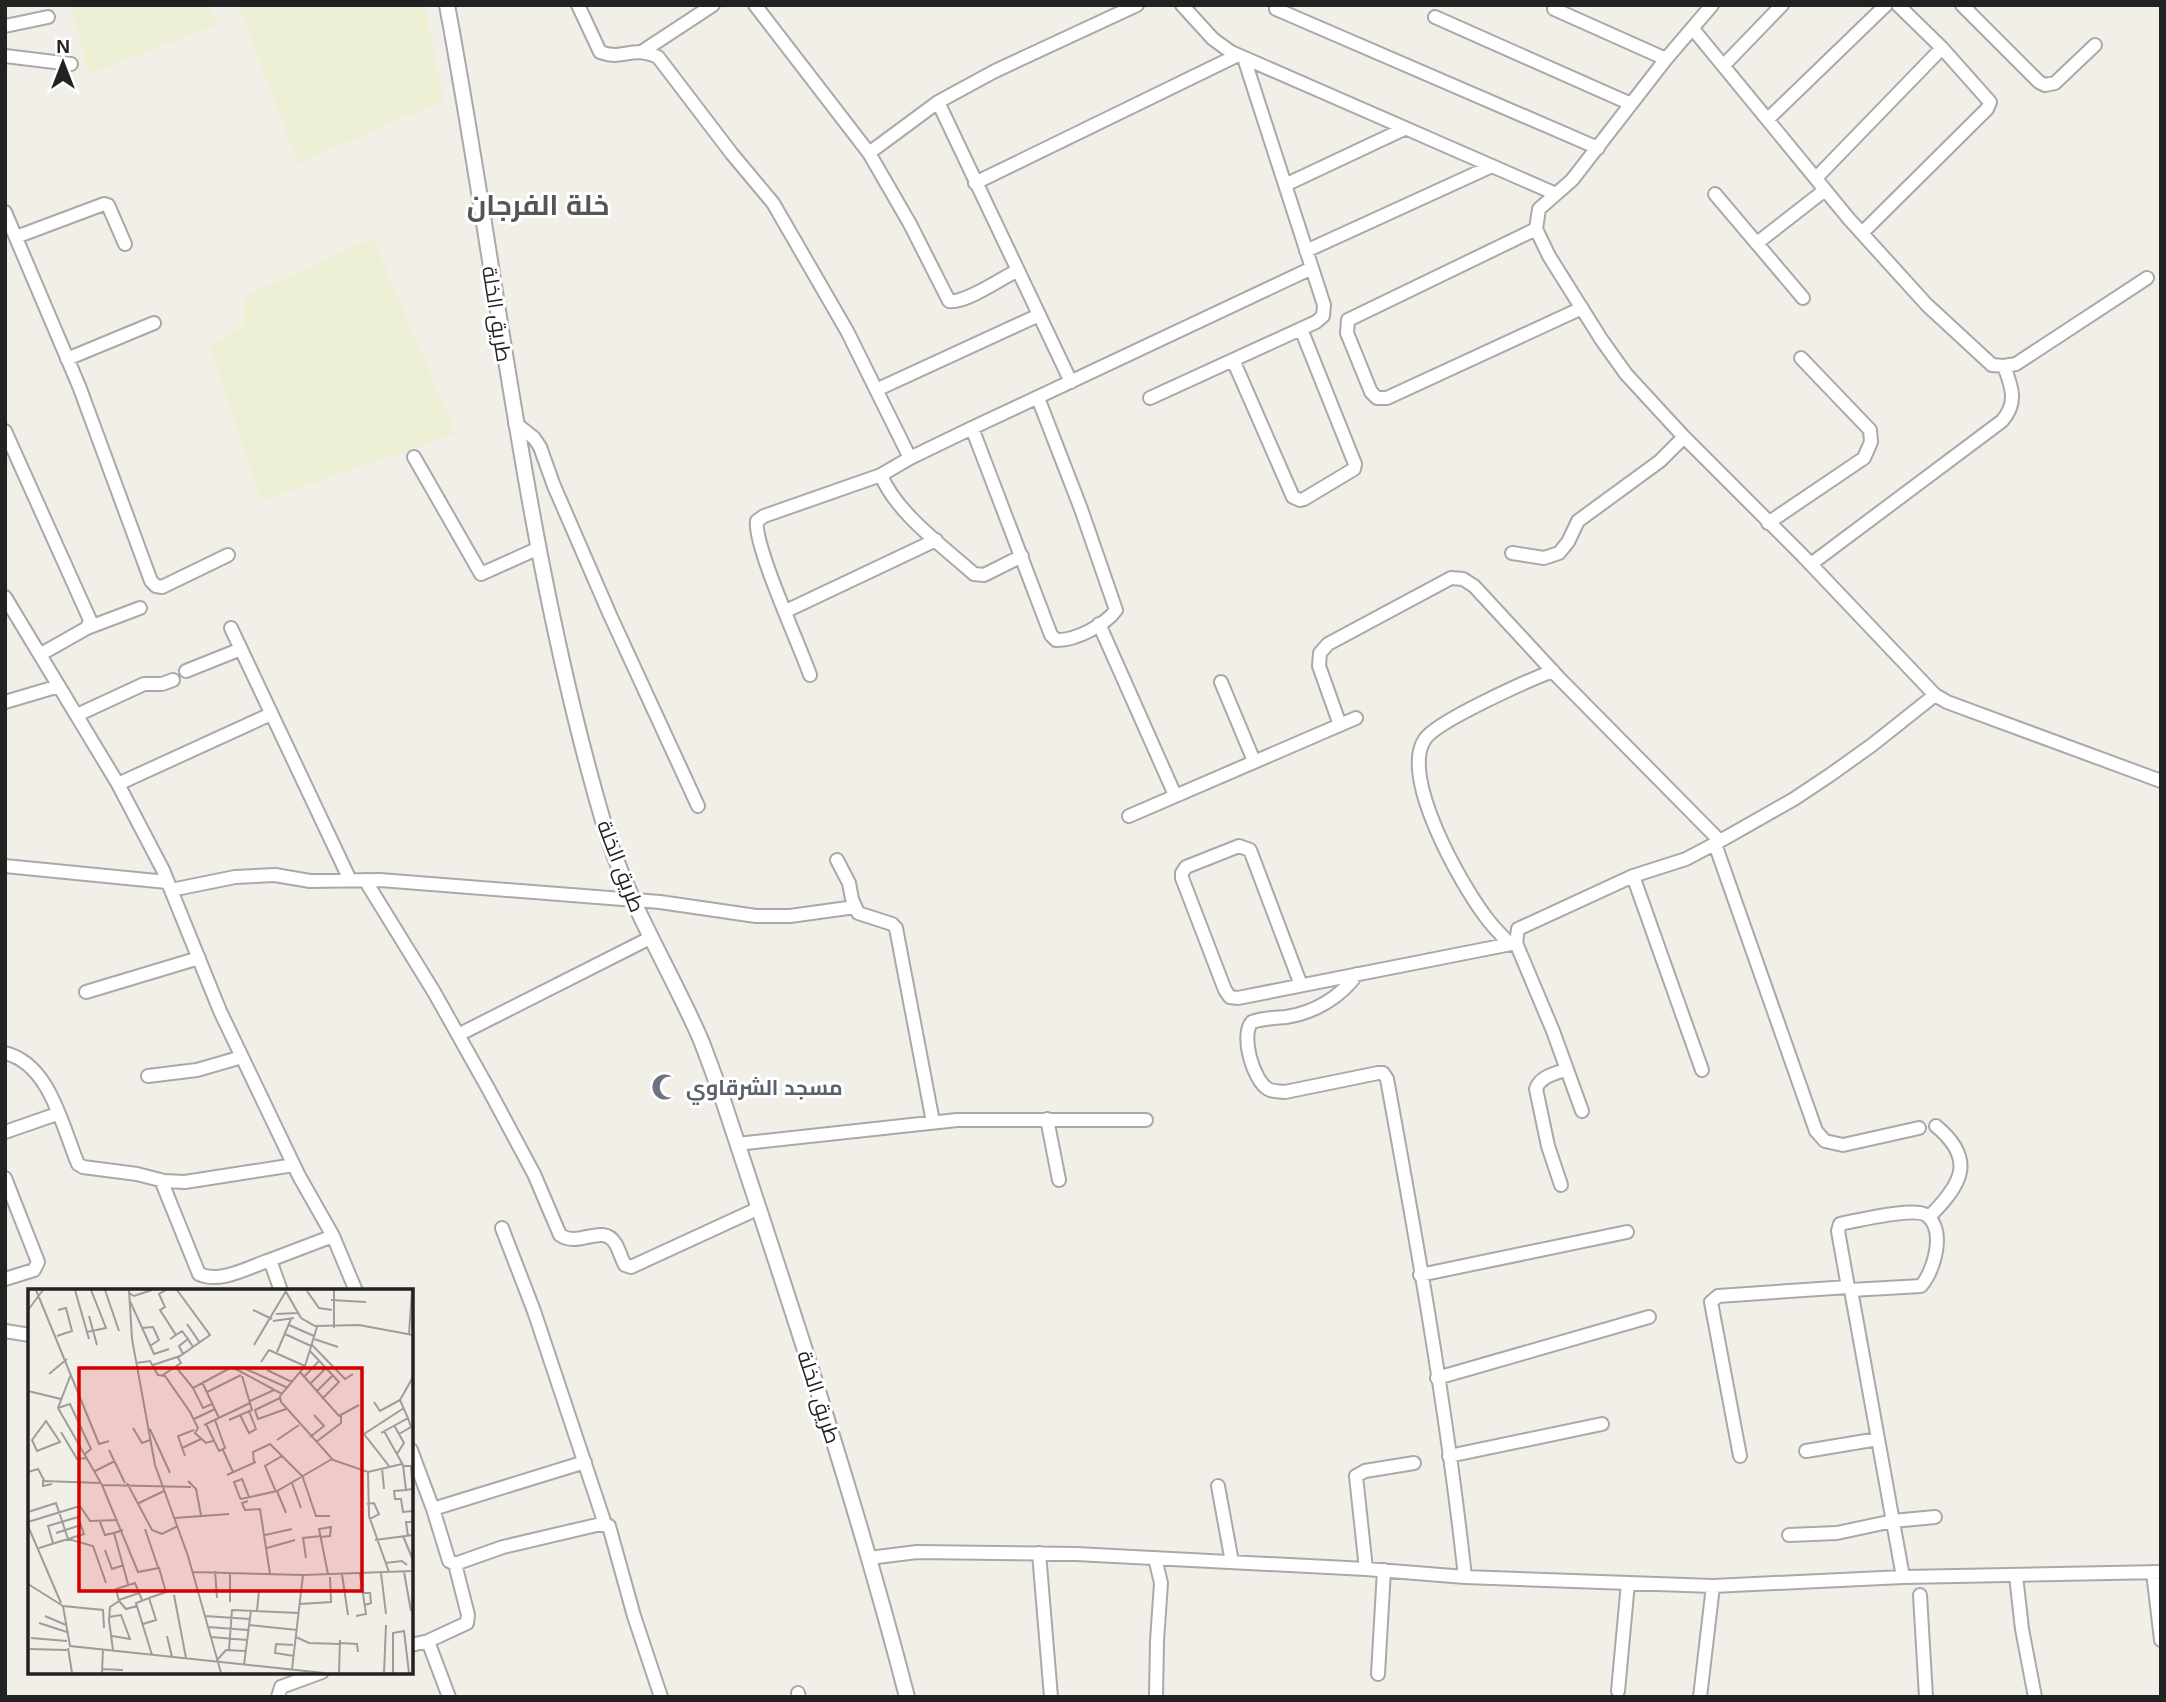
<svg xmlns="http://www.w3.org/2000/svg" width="2166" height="1702" viewBox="0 0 2166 1702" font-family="Arial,Cairo,sans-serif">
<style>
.farmland{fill:#eef0d5}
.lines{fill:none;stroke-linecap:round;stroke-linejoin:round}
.minor-casing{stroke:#a9a9a9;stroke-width:16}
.tertiary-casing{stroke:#a9a9a9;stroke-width:18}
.minor{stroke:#fff;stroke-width:12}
.tertiary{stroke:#fff;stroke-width:14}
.labels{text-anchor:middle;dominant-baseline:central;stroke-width:6;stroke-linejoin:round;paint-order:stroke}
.street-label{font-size:21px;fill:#222;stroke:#fff}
.worship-label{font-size:21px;font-weight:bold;fill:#5b616d;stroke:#fff;text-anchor:start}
.district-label{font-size:28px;font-weight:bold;fill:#555;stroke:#fff}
.inset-road{fill:none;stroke:#9f9d99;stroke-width:2}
.view{fill:#d40000;fill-opacity:0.15;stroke:#d40000;stroke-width:3.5}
.inset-edge{fill:none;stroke:#222;stroke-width:3.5}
</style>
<rect width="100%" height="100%" fill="#f2efe9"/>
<path class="farmland" d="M70,5H209L217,25L89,74Z
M238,5H425L444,100L298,164Z
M373,238L456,434L261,501L209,345L243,326L245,296Z"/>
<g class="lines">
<g class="minor-casing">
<path id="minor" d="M578,5L600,52C623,61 631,45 658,57L732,154L773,203L847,331L910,458
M755,5L869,153
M1182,5L1213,39L1231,52L1556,194
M1712,5L1666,59L1572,180L1539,209L1536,229L1549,256L1601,339L1626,374L1684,437L1803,556L1935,695L1947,702L2161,781
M1962,5L2039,82L2045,85L2055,83L2095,45
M1276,9L1598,148
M1554,9L1666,59
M1435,17L1631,104
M5,26L48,17
M1693,29L1849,219L1927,305L1992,365L2004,366L2016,364L2147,278
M643,51L713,5
M5,56L71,64
M1724,65L1782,5
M938,102L1071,382
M1768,119L1886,5
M1816,178L1942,48
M975,183L1238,55
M1285,185L1404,129
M1715,194L1803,298
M5,212L79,386L151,581L156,586L162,587L228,555
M1536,229L1348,320L1347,333L1371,392L1377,398H1387L1582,308
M1862,233L1987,109L1990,102L1942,48L1898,5
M16,237L104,204L108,205L125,244
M1757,243L1825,190
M1306,251L1492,166
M1016,271C1001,279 964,304 949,301L910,224L869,153L938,102L995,71L1137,5
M67,359L154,323
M1233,360L1293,497L1300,500L1304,499L1354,469L1355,464L1301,329
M876,390L1039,315
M1150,398L1316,322L1323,316L1324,305L1244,58
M515,423L534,438L540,447L554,486L610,615L698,806
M972,428L1051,635L1056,640C1075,641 1105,625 1116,610L1081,509L1038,398
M5,431L90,620L87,628L41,654
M414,457L481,574L539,548
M1768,523L1864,458L1871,442L1870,430L1801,358
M1512,553L1544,558L1559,553L1568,542L1578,521L1660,461L1684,437
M1022,556L984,575L974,574C944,547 896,513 881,475L910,458L972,428L1312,268
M1811,564L2002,421C2018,403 2012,387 2004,366
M5,597L118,784L163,870L171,890L235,877L275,875L310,881L380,880L660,902L756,916H790L855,907
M786,611L936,540
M1099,624L1175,795
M87,628L140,608
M231,628L350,880
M186,671L241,649
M810,675C800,646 753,544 757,521L764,516L881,475
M1221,682L1254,761
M5,702L59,686
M77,715L144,684H162L173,680
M1340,725L1319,666L1320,653L1328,644L1451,578L1463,579L1474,586L1559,678L1720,841
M118,784L271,714
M1129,816L1356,718
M1715,844L1816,1131L1825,1141L1843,1145L1919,1128
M837,860L849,883L852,899L858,913L892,924L896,928L933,1122
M5,866L167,882
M1633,876L1702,1070
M365,880L434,992L489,1090L534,1174L560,1235C579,1248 602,1223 615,1243C619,1249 621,1258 625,1265L631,1267L757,1209
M171,890L220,1011L299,1176L333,1236L356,1291
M1510,944C1501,935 1492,926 1485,916C1461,884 1399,776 1425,739C1437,721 1529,680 1553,671
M1357,974C1341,997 1314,1013 1286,1017C1275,1018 1263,1018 1252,1022C1240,1035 1253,1080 1268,1089C1273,1092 1279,1091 1285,1092L1378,1073H1383L1387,1079C1417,1243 1447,1411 1465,1577
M1301,985L1250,850L1239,846L1186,867L1182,873V878L1225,990L1230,997L1238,998L1516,943
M86,992L199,958
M458,1035L650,938
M5,1053C50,1064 62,1126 78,1164L83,1167L137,1174L164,1181L185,1182L294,1165
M148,1076L197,1070L242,1057
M1582,1111L1553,1031L1516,943L1518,929L1633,876L1686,859L1720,841L1794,799L1830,775L1872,745L1935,695
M1047,1119L1059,1180
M5,1132L57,1114
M737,1144L957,1120H1146
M5,1178L38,1262L34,1270L5,1279
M161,1180L199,1274C220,1284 249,1267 270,1260
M1561,1185L1548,1146L1536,1089C1540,1076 1555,1074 1567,1069
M1929,1217C1961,1185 1977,1160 1936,1126
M502,1228L534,1311L605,1524
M1420,1275L1627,1232
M1851,1290L1921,1286C1931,1274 1937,1255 1937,1239C1937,1231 1934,1220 1926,1215C1913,1207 1861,1220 1844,1223L1840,1224L1838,1231L1848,1287L1851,1290L1903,1577
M281,1291L270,1260L333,1236
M5,1331L30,1335
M1437,1378L1649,1317
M411,1450L433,1509L449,1561L455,1564L503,1547L601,1524L609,1526L634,1616L661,1697
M1806,1451L1878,1439
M1449,1456L1602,1424
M1740,1456L1711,1302L1718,1296L1848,1287
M1218,1486L1232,1562
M433,1509L585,1462
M1789,1535L1837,1533L1893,1521L1935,1517
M1039,1553L1051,1697
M869,1558L917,1552L1076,1554L1366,1569L1465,1577L1713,1586L1903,1577L2161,1572
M1155,1558L1161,1583L1157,1641L1156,1697
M1366,1569L1356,1476L1365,1471L1414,1463
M2153,1572L2161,1640
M2016,1576L2022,1629L2035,1697
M1920,1595L1926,1697
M426,1642L467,1623L468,1615L455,1564
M411,1645L424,1642L429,1644L449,1697
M1378,1674L1384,1570
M1618,1691L1628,1583
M798,1693L799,1697
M278,1697L281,1687L322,1672
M1700,1697L1713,1586"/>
</g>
<g class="tertiary-casing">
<path id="tertiary" d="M447,5C498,277 525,554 603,821C625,898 668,965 700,1038C707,1055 713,1073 720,1091C786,1291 854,1492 907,1697"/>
</g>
<use href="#minor" class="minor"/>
<use href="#tertiary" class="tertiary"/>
</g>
<defs>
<g id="mosque-bare" transform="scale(2.1)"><path d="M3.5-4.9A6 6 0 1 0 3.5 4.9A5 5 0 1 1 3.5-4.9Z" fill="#6b7280" stroke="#fff" stroke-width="2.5" paint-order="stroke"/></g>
</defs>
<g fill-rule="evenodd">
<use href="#mosque-bare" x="665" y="1087"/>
</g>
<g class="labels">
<g class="street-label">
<text transform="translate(497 314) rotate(81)">طريق الخلة</text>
<text transform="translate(621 866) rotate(69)">طريق الخلة</text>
<text transform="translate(819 1397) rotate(72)">طريق الخلة</text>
</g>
<g class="worship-label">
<text x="686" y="1087">مسجد الشرقاوي</text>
</g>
<g class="district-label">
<text x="538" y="205">خلة الفرجان</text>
</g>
</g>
<g transform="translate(28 1289)">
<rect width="385" height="385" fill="#f2efe9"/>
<path class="inset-road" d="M8,1L71,155L81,152M47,1L61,50M77,1L91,42M101,1L104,50L127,176L160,267L193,384M138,1L131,5L137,18L132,21L148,46M257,1L273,29L287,37L331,36L385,46M306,1V39M279,2L291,19L304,21M101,4L106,7L124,1M101,10L126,65L141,60M303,11L338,13M0,21L15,1M225,21L244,30M248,25L269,24M61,27L69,56M245,32L266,29M159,35L172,54M261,36L286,47M289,38L277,77L252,107L253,113L305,171L340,183L374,175M114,39L125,38L131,51L122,57M59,43L78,39L63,1M257,45L283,57M381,45L384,1M29,47L44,42L38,19L30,21M142,50L154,42L160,50M286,50L310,58M226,56L258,2M284,56L317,90L325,85M282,62L311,93L294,110M249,63L263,30M155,65L151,57L160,50L165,58M233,73L241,61L277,77M108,74L122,72L130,86L137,87L162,123L170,139L167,144L178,154L185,152M125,76L152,67L182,46L149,1M148,78L165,99M218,80L260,99M239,81L264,93M272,83L311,127L331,116M21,85L39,70M43,85L30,119L74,196L163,198M135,86L153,74L149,67M276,88L291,72M174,93L191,129M282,95L298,79M0,102L33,110M179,103L213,86M288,103L305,86M252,109L227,121L230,130L258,120M222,112L246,101M346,113L352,122L372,111M184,115L175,119L165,99L204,78L254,105M30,119L42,115L63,160L57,165M212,126L221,144L228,140L221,122M166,130L187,120M201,131L224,121L214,87M18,132L32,153L9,162L4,151ZM178,135L191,162L197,159L187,131M176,136L222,114M366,136L376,154L369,165M105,139L114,154L122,151M122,140L142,184M356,142L375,176L378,201L384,200M33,143L49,170L59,169M353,144L380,129L372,111L385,88M371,145L383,138L380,129M282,148L296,137L286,126M249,151L271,136M288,153L313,134V127M154,159L173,150M81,161L97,194M195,161L205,183M157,167L150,147L166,141M226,174L225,163L242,155L276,189M361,177L336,145L376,119M375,177H383L385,207M354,179L356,200M67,182L87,172M0,183L10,180L16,191M340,183L341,227L361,283M199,186L228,173M275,189L288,227H302M160,192L168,200L173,226M99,194L124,241L134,245L150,237M264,194L273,219M24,195L15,197V192L73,194M74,196L110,283L131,279L138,303L121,309M378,201L366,202L367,210H373L375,223L385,222M249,202L258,224M248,203L237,177L254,167M221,208L214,190L206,193L212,209L213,210L249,202L304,170M220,212L214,214L217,221L232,220L242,285M111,214L136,202M339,215L346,214L351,225L342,230M0,223L28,214L40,250L65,257L78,294M147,229L201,225M0,233L52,217L62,232L90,231M72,233L77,246L86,244M0,237L33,314M117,240L130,278M95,241L86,244L100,295M28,244L53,236M237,246L264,240M375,247L385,271M380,247L378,233H385M293,248L302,247L303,238L291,240L300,285M347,251L385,246M11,259L56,245L50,228L20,237L25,254M239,259L267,251M77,261L84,280L96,276M278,269L275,249L293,247M357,274L374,272L379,276M187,282L189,309M165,283L275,286L385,282M202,283V313M376,283L383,322M353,284L358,325M314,285L320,326M0,295L35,317L42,357L296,384M334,304H342L343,314L337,316M146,306L158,369M91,311L111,304M91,312L98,320L109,317M272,315L303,313L302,288M35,317L75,321L76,339M229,322L231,301M17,327L38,336M177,327L222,330M328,327L338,325L332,285M81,328L93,326L102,350L84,347M11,334L39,343M115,335L128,331L121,309L108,314L124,366M221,336L269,341M180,338L220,341M385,339V361M139,347L144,368M183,348L219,351M268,348L281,354L312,355M3,349L39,352M312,354L329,355L330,363M265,356L248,355L247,364L266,367M40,359L44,384M0,360L39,361M85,361L81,331L82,318L91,312L88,300L107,294L114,311M201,361L204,321L271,324M190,370L198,361L217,362M216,376L223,321M74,380L95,381M264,380L275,286M74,384L75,360M311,384L312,351M356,384L358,336M365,384V344L376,342L381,384"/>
<path class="view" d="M51,79H334V302H51Z"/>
<rect width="385" height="385" class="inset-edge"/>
</g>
<rect width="2166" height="1702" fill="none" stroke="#222222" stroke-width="14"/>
<g transform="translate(63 63)" stroke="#ffffff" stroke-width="5" paint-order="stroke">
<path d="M0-5L12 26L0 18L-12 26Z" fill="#222222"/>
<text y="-10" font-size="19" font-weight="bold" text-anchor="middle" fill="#222222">N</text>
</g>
</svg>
